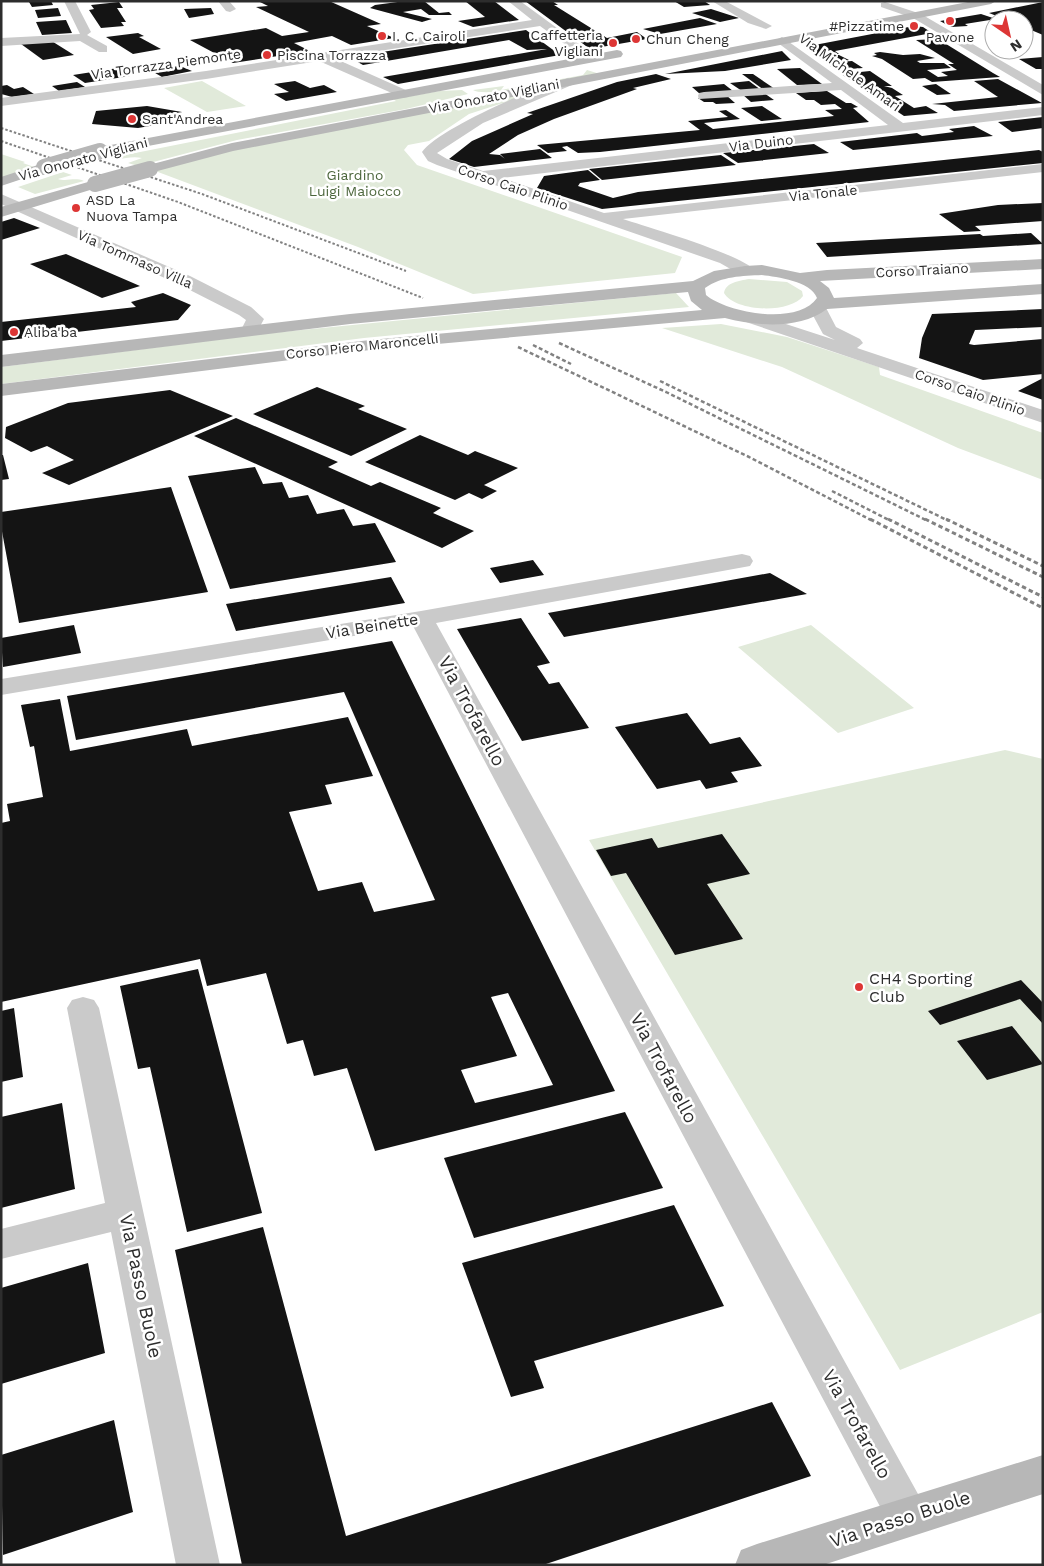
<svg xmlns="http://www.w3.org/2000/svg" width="1044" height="1566" viewBox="0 0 1044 1566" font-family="'Work Sans',sans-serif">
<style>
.green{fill:#e1eada}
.building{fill:#141414;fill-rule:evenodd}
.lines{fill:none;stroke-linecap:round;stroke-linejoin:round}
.street{fill:#cacaca;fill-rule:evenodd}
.secondary{fill:#b7b7b7;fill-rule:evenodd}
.rail-far2{stroke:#828282;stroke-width:2;stroke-dasharray:2.5 2;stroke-linecap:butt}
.rail-far1{stroke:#828282;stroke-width:2.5;stroke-dasharray:4 2.5;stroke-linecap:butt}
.rail{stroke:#828282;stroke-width:3;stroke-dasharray:4.5 3;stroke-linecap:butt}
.secondary-bridge{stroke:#b7b7b7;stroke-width:16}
.poi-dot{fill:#dd3635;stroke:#fff;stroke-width:2}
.labels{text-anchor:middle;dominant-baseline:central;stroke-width:5;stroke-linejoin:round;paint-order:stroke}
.far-poi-label{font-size:14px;fill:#2d2d2d;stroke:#fff;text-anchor:start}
.far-street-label{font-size:14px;fill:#2d2d2d;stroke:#fff}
.far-park-label{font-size:14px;fill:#4c663c;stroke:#fff}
.street-label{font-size:16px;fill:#2d2d2d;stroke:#fff}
.poi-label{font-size:16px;fill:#2d2d2d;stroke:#fff;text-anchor:start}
.near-street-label{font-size:19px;fill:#2d2d2d;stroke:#fff}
</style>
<rect width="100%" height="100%" fill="#fff"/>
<path class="green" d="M587,70L600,74C579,78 486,99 473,90L504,86L501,90L583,75Z
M202,81L246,106L207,112L164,88Z
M568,82L469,114L429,141L408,145L404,150L417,165L682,257L675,273L473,294L358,247L150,169L186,159Z
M462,90L468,94L406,109L237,140L138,166L128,163L142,158C130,155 122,161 110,158L396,101L393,99L440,91Z
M1,154L25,162L23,163L34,167L1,178Z
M63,172L72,175L58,179C67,182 74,177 84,181L35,194L18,187Z
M749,279L787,282L802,291L803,296C790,314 735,312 724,293C726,282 739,281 749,279Z
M676,293L689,307L364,338L1,384V367L261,334Z
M721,324L787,337L879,367L880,375L1043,433V480L958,448L782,367L662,328Z
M811,625L914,708L838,733L738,647Z
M1005,750L1043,759V1312L900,1370L589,840Z"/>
<path class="building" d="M35,1H51L53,5L32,7L29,2Z
M258,1H329L381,24L367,26L394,38L351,45L332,36L294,43L310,51L233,63L190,40L266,28L282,36L309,32L256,7L268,6Z
M405,1H424L439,13L449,12L452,15H429L421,9L403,12L432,19L422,22L370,8L375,5Z
M465,1H494L519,20L473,27L458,21L485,17Z
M525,1H552L558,5H554L607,38L637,32L647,39L590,49Z
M674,1H704L710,5L684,7Z
M119,2L123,8H117L126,22H121L124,26L101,28L89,10L94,9L91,5Z
M1043,2V35L1024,27V20H1007L989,13Z
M58,8L61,16L38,18L35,10Z
M211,8L214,14L189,18L184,9Z
M711,9L739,18L720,22L692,13Z
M981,14L996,19L965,24L968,26L951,27L940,21Z
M700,18L717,24L660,34L643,29Z
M66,20L72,33L42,35L36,22Z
M914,26L923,27L932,33L835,51L839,54L821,55H839L849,60L839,62L852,61L863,68L836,70L804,47Z
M526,30L560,55L398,84L383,77L547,49L527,50L509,40L363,65L349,57Z
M138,33L144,36L139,37L161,49L133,54L106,37Z
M938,39L993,73L1000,77L932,82L925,78L913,79L882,59L872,56L877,55L874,53L880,52L903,55L920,54L935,58L917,61L920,63H944L951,68L927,70L938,77L948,76L941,72L957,70L948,64H954L916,40Z
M50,40L74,55L43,60L21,44Z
M782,51L791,60L725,71L665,74Z
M1043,57V69H1036L1019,59Z
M180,66L192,71L162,77L150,70Z
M118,68L130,76L85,83L73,75Z
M800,68L822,84L797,85L777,69Z
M870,71L892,86H884L892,88L903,95L895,96L914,108L926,106L938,113L904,116L841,74Z
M656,74L671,79L633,88L637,89L554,119L518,135L489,154L500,155L505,159L500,154L540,149L552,158L474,167L449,159L472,141L533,114L527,113L617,82Z
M742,74H753L775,89L764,90Z
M998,79L1042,103L954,111L945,105L932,104L998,97L974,81Z
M295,81L310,88L324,85L337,92L286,101L274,94L289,92L274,84Z
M749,81L761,90L742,91L730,83Z
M77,82L85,87L59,91L52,86Z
M724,84L733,91L700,94L692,87Z
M936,84L951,94L937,95L922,86Z
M7,85L14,89L23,87L34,94L12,97L5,95L1,94V86Z
M827,91L846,103H851L858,107L853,108L869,122L600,152L578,153L567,146L562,147L567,151L548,153L537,145L700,130L688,121L728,117L719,111L726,110L740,119L704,123L713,129L834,116L825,110L842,109L835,104L821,105L814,100H806L796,93Z
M764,93L774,100L751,102L742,94Z
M726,95L735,103L716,104L713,102H704L698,98Z
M147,106L182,112L174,115L167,123L138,128L92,124L96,111Z
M762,106L782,119L761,121L741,108Z
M1043,117V128L1012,132L998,122Z
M974,126L993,136L853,150L840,142L917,133L922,136L954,132L949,129Z
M814,144L829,153L738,163L723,153Z
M1039,150L1043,152V163L602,209L537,188L544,176L588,170L600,180L580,183L578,186L613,198L638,192Z
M721,155L736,165L602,180L589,169Z
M1043,203V221L975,226L981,231L964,232L939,214L998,205Z
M14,218L40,228L1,240V222Z
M1031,233L1043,244L827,257L816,243L980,234L983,236Z
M66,254L140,286L102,298L30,264Z
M163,293L191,305L178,320L1,341V322L136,307L131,302Z
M1043,309V327L975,330L969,344L974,345L1043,339V374L983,380L919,358L922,338L932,314Z
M1043,378V400L1018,391Z
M317,387L365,406L358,409L407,429L351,456L253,414Z
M170,390L233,416L69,485L42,473L74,460L47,446L31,452L5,438L6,427L68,403Z
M236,418L338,462L328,467L371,486L380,482L441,508L433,513L474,531L442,548L194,436Z
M420,435L468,455L475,451L518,468L484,485L497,491L482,499L469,493L455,500L365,462Z
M1,455H3L9,479L1,480Z
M255,467L263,484L282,482L289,498L308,495L317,514L344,509L353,526L375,523L396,562L230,589L188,476Z
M171,487L208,592L19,623L1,526V512Z
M533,560L544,575L500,583L490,568Z
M770,573L807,594L564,637L548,613Z
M391,577L405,603L236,631L226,604Z
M521,618L550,663L537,666L549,684L559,682L589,728L522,741L457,629Z
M74,625L81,653L3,667L1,638Z
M392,641L615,1091L375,1151L347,1068L314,1076L303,1040L287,1044L266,973L207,986L200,959L1,1002V823L10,821L7,804L43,797L34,746L30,747L21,705L60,699L70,751L187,729L192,746L348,717L373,776L325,785L332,804L289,812L318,891L362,882L374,912L435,900L344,692L76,740L67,696ZM508,993L553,1085L475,1103L461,1070L517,1056L491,997Z
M687,713L710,744L740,737L762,766L731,772L738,782L706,789L700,780L657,789L615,727Z
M722,834L750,874L707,884L743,939L675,955L626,873L611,876L596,850L652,838L658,848Z
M198,969L262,1213L187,1232L150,1067L138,1069L120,986Z
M1021,980L1043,1003V1024L1020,999L940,1025L928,1011Z
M14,1008L23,1077L1,1082V1011Z
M1012,1026L1043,1064L987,1080L957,1041Z
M62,1103L75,1189L1,1208V1117Z
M625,1112L663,1188L474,1238L444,1158Z
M674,1205L724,1306L534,1361L544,1388L511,1397L462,1263Z
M263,1227L346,1536L772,1402L811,1476L543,1565H242L175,1250Z
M88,1263L105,1353L1,1384V1288Z
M114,1420L133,1512L3,1555L1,1455Z"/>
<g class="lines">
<path class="street" d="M64,1H75L91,32L87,35L107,46V52H99L80,41L1,46V38L80,34Z
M218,1H229L236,9L230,12L226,11Z
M508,1H520L598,58L596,61H588L540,26L334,58L408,91L409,94L408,97L403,98L319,61L206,79L1,106V98L206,71L532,20Z
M712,1H725L772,26L766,29L748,23Z
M885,2L921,14L1043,85V95L913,18L881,7V3Z
M782,37L903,123L1043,107V115L502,178L604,213L1043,164V172L623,219C647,227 744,255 755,271L753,275H741L720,263L437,165L428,161L422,152C439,128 538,86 568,78L574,82L572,85L483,123L437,153L447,159L483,171L888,125L841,90L699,99L698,96L699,93L704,92L832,83L778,43V39Z
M1,194L190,276L251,307L264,319L256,334H244L241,330L246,320L239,315L178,284L1,204Z
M818,303L824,304L836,327L860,339L863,343L857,348L1043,410V423L746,322L743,318L746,314L752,313L835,340L823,334L809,308L812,304Z
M742,554L750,556L753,561L750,566L436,623L923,1503L930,1517L923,1531L908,1537L893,1531L413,626L1,695V679L421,611Z
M83,997L94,1000L99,1008L220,1565H176L111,1232L1,1259V1229L105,1203L67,1008L72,1000Z"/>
<path class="secondary" d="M973,1H996L991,4L233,151L150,173L143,169L145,166L232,143Z
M617,50L621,51L623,54L621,57L100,155L93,151L100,147Z
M44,163L51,167L49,170L1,186V177Z
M95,180L100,181L102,184L100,187L1,217V207Z
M1043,259V269L820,281L829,288L834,298L1043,284V294L827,309C799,330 756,326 725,318L370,350L1,396V384L370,340L702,310L691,301L688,292L350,324L1,367V355L350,314L693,281L714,271L745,266L762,265L800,273L827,270ZM762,275C777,277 811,281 817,298C798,326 727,313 706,295L705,288C722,276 742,276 762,275Z
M1043,1455V1494L823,1565H735L741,1550L757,1544Z"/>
<path class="rail-far2" d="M1,128L202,194L406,271
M1,141L178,202L423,298"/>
<path class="rail-far1" d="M559,343L666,392L928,521
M533,345L571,364
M518,347L749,457L873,521
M660,381L949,521
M832,491L891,521"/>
<path class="rail" d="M870,519L1043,608
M888,519L1043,597
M925,519L1043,577
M946,519L1043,566"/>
<path class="secondary-bridge" d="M44,167L100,151
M95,184L150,169"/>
</g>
<g class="poi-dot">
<circle cx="950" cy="21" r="5"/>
<circle cx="914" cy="26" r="5"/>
<circle cx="382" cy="36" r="5"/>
<circle cx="636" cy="39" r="5"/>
<circle cx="613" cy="43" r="5"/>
<circle cx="267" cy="55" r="5"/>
<circle cx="132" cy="119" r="5"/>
<circle cx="76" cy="208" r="5"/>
<circle cx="14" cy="332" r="5"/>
<circle cx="859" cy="987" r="5"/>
</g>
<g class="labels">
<g class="far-poi-label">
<text x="904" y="26" text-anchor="end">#Pizzatime</text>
<text x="603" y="35" text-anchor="end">Caffetteria<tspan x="603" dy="16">Vigliani</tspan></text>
<text x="392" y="36">I. C. Cairoli</text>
<text x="950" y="37" text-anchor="middle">Pavone</text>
<text x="646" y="39">Chun Cheng</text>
<text x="277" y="55">Piscina Torrazza</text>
<text x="142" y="119">Sant'Andrea</text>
<text x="86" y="200">ASD La<tspan x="86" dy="16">Nuova Tampa</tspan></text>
<text x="24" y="332">Aliba'ba</text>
</g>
<g class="far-street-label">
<text transform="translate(166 64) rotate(-8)">Via Torrazza Piemonte</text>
<text transform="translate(850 72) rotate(36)">Via Michele Amari</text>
<text transform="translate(494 96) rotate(-11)">Via Onorato Vigliani</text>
<text transform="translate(761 143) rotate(-7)">Via Duino</text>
<text transform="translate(83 159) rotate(-15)">Via Onorato Vigliani</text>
<text transform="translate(513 187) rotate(19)">Corso Caio Plinio</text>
<text transform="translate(823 193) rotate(-6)">Via Tonale</text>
<text transform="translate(135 259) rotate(24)">Via Tommaso Villa</text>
<text transform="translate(922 270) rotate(-3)">Corso Traiano</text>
<text transform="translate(362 346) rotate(-6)">Corso Piero Maroncelli</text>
<text transform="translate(970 392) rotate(19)">Corso Caio Plinio</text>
</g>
<g class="far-park-label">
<text x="355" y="175">Giardino<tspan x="355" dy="16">Luigi Maiocco</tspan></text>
</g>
<g class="street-label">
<text transform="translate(372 626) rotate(-9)">Via Beinette</text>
</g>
<g class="poi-label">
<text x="869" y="978">CH4 Sporting<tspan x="869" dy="18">Club</tspan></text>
</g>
<g class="near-street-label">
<text transform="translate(472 711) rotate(62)">Via Trofarello</text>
<text transform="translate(664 1068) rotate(62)">Via Trofarello</text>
<text transform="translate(141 1286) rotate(78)">Via Passo Buole</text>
<text transform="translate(857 1424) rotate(61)">Via Trofarello</text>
<text transform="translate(900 1519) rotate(-18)">Via Passo Buole</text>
</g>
</g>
<rect width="1044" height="1566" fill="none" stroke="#2d2d2d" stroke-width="5"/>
<g transform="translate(1009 35) rotate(146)"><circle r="24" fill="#ffffff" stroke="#ababab"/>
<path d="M0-4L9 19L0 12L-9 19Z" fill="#dd3635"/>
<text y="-8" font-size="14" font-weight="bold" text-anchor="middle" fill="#2d2d2d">N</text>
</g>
</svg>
